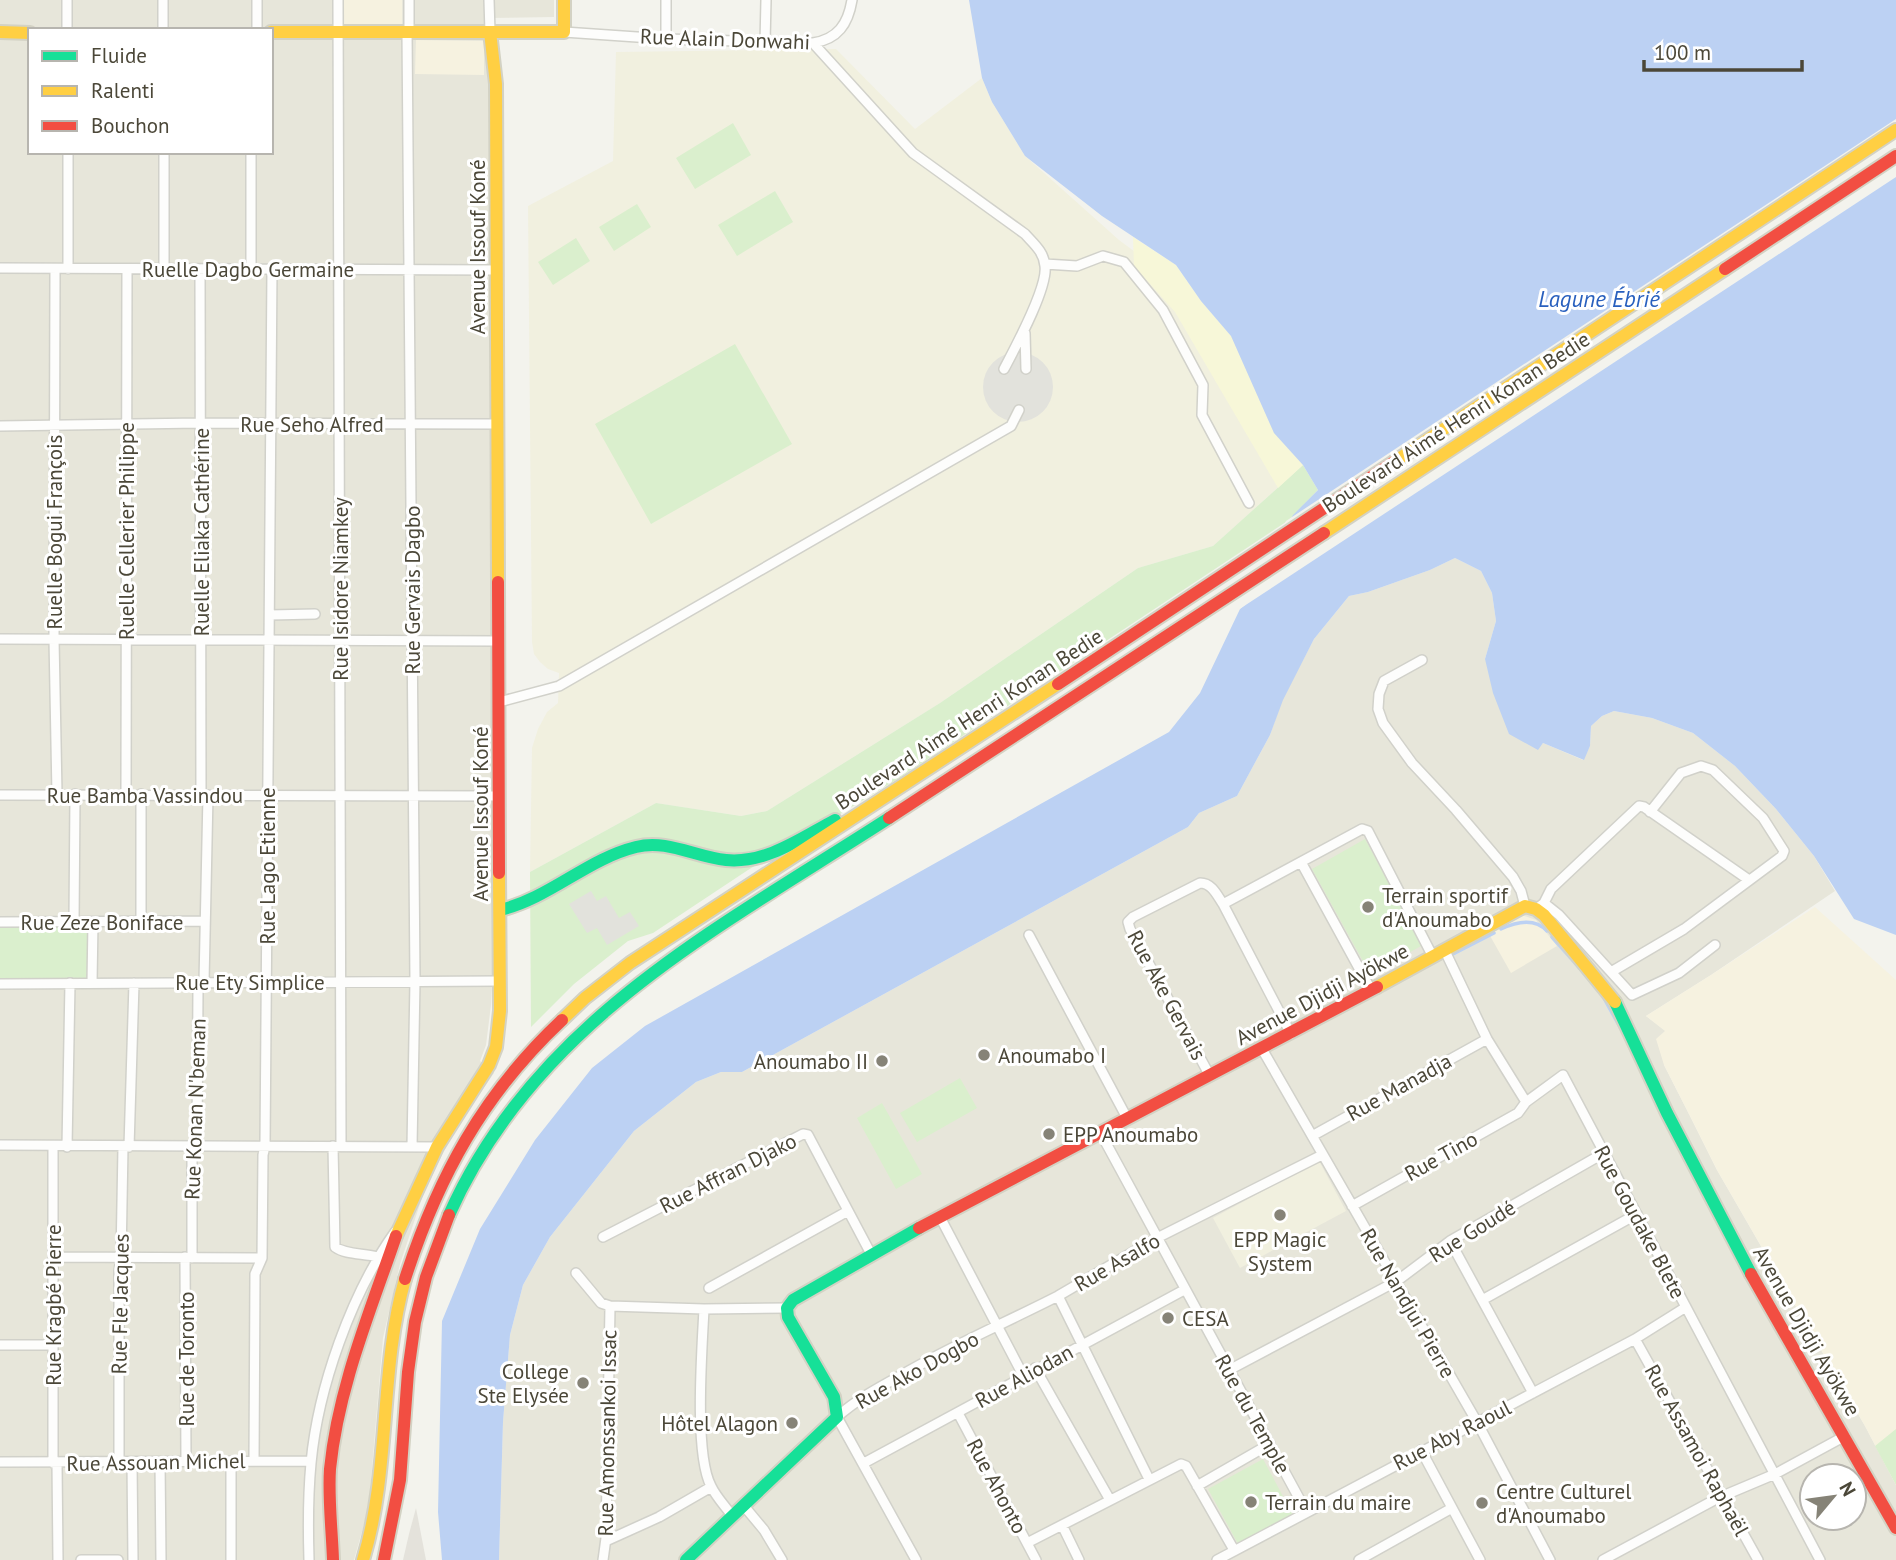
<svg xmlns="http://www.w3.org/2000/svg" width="1896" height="1560" viewBox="0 0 1896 1560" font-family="'PT Sans',sans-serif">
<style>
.residential{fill:#e7e6da;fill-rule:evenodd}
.commercial{fill:#f6f2e0}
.industrial{fill:#e4e2db}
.education{fill:#f1f0df}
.green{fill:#daefcd}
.sand{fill:#f7f7d8}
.parking{fill:#e2e2dc}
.water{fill:#bcd1f3}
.pier{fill:#f3f3ed}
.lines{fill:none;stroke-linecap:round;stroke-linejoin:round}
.stream{stroke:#bcd1f3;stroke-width:3.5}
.street-casing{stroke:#d1d1ca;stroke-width:12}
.fast-casing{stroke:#d3d2c4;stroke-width:16}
.slow-casing{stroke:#d3d2c4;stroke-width:16}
.jam-casing{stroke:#d3d2c4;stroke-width:16}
.street{stroke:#fdfdfc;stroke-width:9}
.fast{stroke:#16e098;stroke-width:12}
.slow{stroke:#ffcf43;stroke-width:12}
.jam{stroke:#f24e42;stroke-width:12}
.poi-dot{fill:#868377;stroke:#fff;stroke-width:2.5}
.labels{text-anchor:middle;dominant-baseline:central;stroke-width:6;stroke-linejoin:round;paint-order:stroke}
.street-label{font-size:21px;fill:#4b4738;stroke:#fff}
.poi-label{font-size:21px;fill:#4b4738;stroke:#fff;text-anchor:start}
.water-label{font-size:23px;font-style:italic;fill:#2960be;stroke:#fff}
</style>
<rect width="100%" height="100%" fill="#f3f3ed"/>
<path class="residential" d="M0,0H554V17L484,18L488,84L492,973L491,1005L486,1045L480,1061L494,1073L459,1124L442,1155L423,1195L400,1264L383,1338L370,1492L365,1521L354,1560H0ZM30,30H271V152H30Z
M1455,558L1481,571L1492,593L1496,621L1485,659L1538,749L1543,743L1583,760L1590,746L1591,726L1602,716L1614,711L1652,718L1693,733L1735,766L1776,809L1814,856L1835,891L1711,975L1646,1016L1666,1031L1664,1065L1690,1116L1717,1170L1865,1426L1896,1485V1560H499L503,1422L510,1335L523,1285L550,1237L634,1131L696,1082L721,1072H742L1188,827L1199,813L1237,796L1270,735L1282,700L1314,639L1349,596L1368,592L1430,570ZM1812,1476H1854V1518H1812Z"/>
<path class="commercial" d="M342,0H402V26H342Z
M416,40L484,41V75L415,74Z
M1815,907L1896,980V1485L1865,1426L1717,1170L1690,1116L1664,1065L1656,1039L1665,1031L1646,1016L1711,975Z
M1522,915L1536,920L1557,946L1511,973L1489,934Z"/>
<path class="industrial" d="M416,1508L426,1560H403L409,1534Z"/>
<path class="education" d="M836,49L915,129L982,78L992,102L1025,156L1119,240L1201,301L1231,336L1303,465L1213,546L1138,568L940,703L767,811L741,816L656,803L530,872L532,748L538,729L547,712L558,703L559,673L548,669L540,662L534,654L532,642L528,206L613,161L616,52Z
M1319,1161L1346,1211L1240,1268L1213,1218Z"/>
<path class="green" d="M733,123L751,155L695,189L676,158Z
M775,191L793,222L737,256L718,225Z
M637,204L651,227L614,251L599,227Z
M576,238L590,261L553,285L538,262Z
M735,344L792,444L651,524L595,424Z
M1303,465L1318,490L1289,520L896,780L748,870L653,933L628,941L574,984L531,1027L530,872L656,803L741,816L767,811L940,703L1138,568L1213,546Z
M1365,839L1423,945L1370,974L1312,869Z
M0,927H87V978H0Z
M960,1078L977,1108L917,1142L900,1113Z
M882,1103L922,1174L896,1189L857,1118Z
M1896,1429V1485L1875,1446Z
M1263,1459L1293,1515L1238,1544L1208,1489Z"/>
<path class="sand" d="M1133,237L1176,265L1201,301L1231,336L1274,433L1303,465L1278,488L1175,312L1134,266Z"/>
<path class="parking" d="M983 387a35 35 0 1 1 70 0a35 35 0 1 1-70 0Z
M591,891L597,901L606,896L619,918L630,912L639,926L607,945L597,928L587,933L569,904Z"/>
<path class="water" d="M969,0H1896V935L1854,919L1814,856L1776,809L1735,766L1693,733L1652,718L1614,711L1602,716L1591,726L1590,746L1584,760L1543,743L1538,750L1509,734L1493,693L1485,659L1496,621L1492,593L1481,571L1455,558L1430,570L1368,592L1349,596L1314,639L1283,700L1270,735L1237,796L1199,813L1188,827L742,1072H721L696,1082L634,1131L550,1237L523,1285L510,1335L503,1422L499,1560H442L438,1512L442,1321L480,1229L535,1140L592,1068L645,1026L1169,732L1200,693L1240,609L1245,605L1293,515L1318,490L1303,465L1274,433L1231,336L1201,301L1176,265L1102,216L1025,156L992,102L982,78Z"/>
<path class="pier" d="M1896,119V177L1235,612L1243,603L1286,521Z"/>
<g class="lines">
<path class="stream" d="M1501,929C1516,922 1534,917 1547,931
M1552,937L1600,991L1621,1029
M1453,954L1494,933"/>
<g class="street-casing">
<path id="street" d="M67,0V30
M163,0V30
M257,0V30
M338,0L341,1146
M409,0V32
M489,0L490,32
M407,32L415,981L412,1147
M564,32L666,39L813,43C838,39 848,24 852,0
M666,39V0
M765,43L766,0
M813,43L913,153L1025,234C1034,244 1044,252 1045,266C1048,288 1015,348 1004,369
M68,152V269
M164,152V268
M251,152V269
M1045,264L1077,266L1103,256L1124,262L1163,310L1203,385L1202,415L1249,503
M0,268L497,270
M200,269L201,795
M55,270L54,639L57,794
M1025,333L1026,369
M0,426L200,423L498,424
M270,615L315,614
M0,639L499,641
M1422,660L1384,681L1379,694L1378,709L1383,723L1412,763L1456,810L1513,877L1521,891L1525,906
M499,702L559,686L1011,426L1019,410
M126,794L127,269
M141,794V921
M0,795L499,796
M1301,862L1371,990
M1544,903L1559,915L1632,995L1679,973L1715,945
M1223,904L1362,829L1368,831L1433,957
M1536,909L1544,903L1551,889L1639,806L1644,807L1749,880
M0,922L204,921
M74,922L75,794
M1029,935L1127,1118
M1445,951L1487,1039L1526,1102L1563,1075L1820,1560
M1611,972L1684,929L1782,856L1784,851L1763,818L1713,770L1701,766L1681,773L1650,812
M92,983L93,922
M0,984L500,981
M1262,1049L1477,1422L1550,1560
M1210,1076L1130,929L1128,922L1133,917L1200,883C1212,883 1217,895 1223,904L1291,1034
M1100,1132L1306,1511
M1312,1136L1487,1039
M0,1145L437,1147
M333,1146L335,1247C346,1255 364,1253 378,1257
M67,1147L70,983
M129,1147L134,983
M1352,1206L1518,1113L1526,1102
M940,1217L1023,1375
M603,1237L803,1134L808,1135L871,1254
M1450,1241L1533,1393
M54,1257L262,1258
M185,1257L186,1461
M192,1258V1155L197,1146L198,989L204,982L208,795
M576,1273L601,1303L610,1306L704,1309L787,1308
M709,1288L848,1211
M1484,1299L1637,1214
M704,1309C702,1349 694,1454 711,1486C716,1497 726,1507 733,1517
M1635,1339L1758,1560
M0,1345H52
M1035,1368L1110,1500
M1229,1370L1397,1281L1450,1241L1604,1153
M958,1413L1036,1560
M1421,1450L1480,1560
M119,1461V1271L121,1258L123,1147
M231,1461V1560
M254,1461L255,1274L262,1258L263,1155L265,1146L272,269
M0,1462L311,1461
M132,1462L133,1560
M160,1462L161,1560
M53,1463V1147
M57,1463L58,1560
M864,1463L1184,1290
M1149,1479L1058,1296L1157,1238L1322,1155
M1197,1486L1270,1444
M744,1506L764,1530L782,1560
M1062,1525L1079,1560
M606,1541L659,1517L711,1487
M1027,1543L1181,1464L1186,1466L1234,1550
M81,1560H118
M309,1560C308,1528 308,1495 311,1463C318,1388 351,1294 395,1232
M603,1560L606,1538L610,1306
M916,1560L837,1417C856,1400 878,1388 900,1376C951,1346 1005,1323 1058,1296
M1217,1560L1635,1339L1686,1307
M1359,1560L1452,1508
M1603,1560L1718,1498L1775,1474L1845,1436"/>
</g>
<g class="fast-casing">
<path id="fast" d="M500,910C550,898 587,859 636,847C667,839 695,857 726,860C766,864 801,838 835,820
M1615,1002L1667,1113L1751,1274
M449,1215C535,1021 719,928 889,818
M686,1560L837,1417L834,1397L788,1317L787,1308L793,1300L919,1228"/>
</g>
<g class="slow-casing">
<path id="slow" d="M0,32L30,33
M271,32H564V0
M490,32L496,84L498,582
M1394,462L1896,130
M1324,533L1725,269
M1377,987L1525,906L1536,909L1544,915L1615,1002
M562,1020L585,998L630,963L1058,684
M396,1236L437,1147L489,1065L496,1047L500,1011L499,873
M363,1560C391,1468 379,1371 405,1279"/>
</g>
<g class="jam-casing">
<path id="jam" d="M1725,269L1896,156
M498,582L499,873
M1058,684L1394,462
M889,818L1324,533
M919,1228L1377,987
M1751,1274L1896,1528
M405,1279C438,1177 483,1094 562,1020
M333,1560C332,1530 328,1498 330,1469C338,1388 370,1312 396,1236
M384,1560L400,1480L408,1372L415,1322L426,1277L449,1215"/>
</g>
<use href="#street" class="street"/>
<use href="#fast" class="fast"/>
<use href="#slow" class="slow"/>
<use href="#jam" class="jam"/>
</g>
<g class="poi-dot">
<circle cx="1368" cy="907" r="7"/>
<circle cx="984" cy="1055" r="7"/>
<circle cx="882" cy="1061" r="7"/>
<circle cx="1049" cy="1134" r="7"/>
<circle cx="1280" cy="1215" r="7"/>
<circle cx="1168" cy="1318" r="7"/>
<circle cx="583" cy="1383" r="7"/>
<circle cx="792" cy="1423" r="7"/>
<circle cx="1251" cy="1502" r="7"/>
<circle cx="1482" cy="1503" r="7"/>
</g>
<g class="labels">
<g class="street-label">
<text transform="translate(725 39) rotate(2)">Rue Alain Donwahi</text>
<text transform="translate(477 247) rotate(-90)">Avenue Issouf Koné</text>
<text x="248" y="269">Ruelle Dagbo Germaine</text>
<text transform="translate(1456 422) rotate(-33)">Boulevard Aimé Henri Konan Bedie</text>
<text x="312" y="424">Rue Seho Alfred</text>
<text transform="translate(126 531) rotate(-90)">Ruelle Cellerier Philippe</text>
<text transform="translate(54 532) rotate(-90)">Ruelle Bogui François</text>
<text transform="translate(201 532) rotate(-90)">Ruelle Eliaka Cathérine</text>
<text transform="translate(340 589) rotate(-90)">Rue Isidore Niamkey</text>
<text transform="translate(412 590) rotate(-90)">Rue Gervais Dagbo</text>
<text transform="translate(969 719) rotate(-33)">Boulevard Aimé Henri Konan Bedie</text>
<text x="145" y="795">Rue Bamba Vassindou</text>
<text transform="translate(480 814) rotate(-90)">Avenue Issouf Koné</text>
<text transform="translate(267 866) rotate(-90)">Rue Lago Etienne</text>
<text x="102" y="922">Rue Zeze Boniface</text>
<text x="250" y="982">Rue Ety Simplice</text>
<text transform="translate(1322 994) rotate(-28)">Avenue Djidji Ayökwe</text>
<text transform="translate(1167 995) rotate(62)">Rue Ake Gervais</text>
<text transform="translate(1399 1087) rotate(-29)">Rue Manadja</text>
<text transform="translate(195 1109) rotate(-88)">Rue Konan N'beman</text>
<text transform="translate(1441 1156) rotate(-29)">Rue Tino</text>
<text transform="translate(728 1173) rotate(-27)">Rue Affran Djako</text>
<text transform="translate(1640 1222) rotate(62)">Rue Goudake Blete</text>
<text transform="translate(1472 1231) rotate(-32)">Rue Goudé</text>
<text transform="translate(1117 1262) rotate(-30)">Rue Asalfo</text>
<text transform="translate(1408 1303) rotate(60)">Rue Nandjui Pierre</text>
<text transform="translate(120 1304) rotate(-89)">Rue Fle Jacques</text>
<text transform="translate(53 1305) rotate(-90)">Rue Kragbé Pierre</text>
<text transform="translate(1807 1331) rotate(60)">Avenue Djidji Ayökwe</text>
<text transform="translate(186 1359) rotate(-90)">Rue de Toronto</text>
<text transform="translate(917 1370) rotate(-29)">Rue Ako Dogbo</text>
<text transform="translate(1024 1376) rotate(-29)">Rue Aliodan</text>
<text transform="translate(1253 1414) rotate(61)">Rue du Temple</text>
<text transform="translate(607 1433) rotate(-89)">Rue Amonssankoi Issac</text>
<text transform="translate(1452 1435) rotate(-27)">Rue Aby Raoul</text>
<text transform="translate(1697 1450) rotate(61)">Rue Assamoi Raphaël</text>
<text transform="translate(156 1462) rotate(-1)">Rue Assouan Michel</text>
<text transform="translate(997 1486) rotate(62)">Rue Ahonto</text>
</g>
<g class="poi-label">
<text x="1382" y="895">Terrain sportif<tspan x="1382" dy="24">d'Anoumabo</tspan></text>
<text x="998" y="1055">Anoumabo I</text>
<text x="868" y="1061" text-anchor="end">Anoumabo II</text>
<text x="1063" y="1134">EPP Anoumabo</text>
<text x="1280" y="1239" text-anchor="middle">EPP Magic<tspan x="1280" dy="24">System</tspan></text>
<text x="1182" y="1318">CESA</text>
<text x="569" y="1371" text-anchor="end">College<tspan x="569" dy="24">Ste Elysée</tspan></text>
<text x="778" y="1423" text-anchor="end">Hôtel Alagon</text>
<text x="1496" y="1491">Centre Culturel<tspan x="1496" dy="24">d'Anoumabo</tspan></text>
<text x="1265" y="1502">Terrain du maire</text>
</g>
<g class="water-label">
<text x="1599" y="298">Lagune Ébrié</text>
</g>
</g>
<rect x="28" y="28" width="245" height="126" fill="#ffffff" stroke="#b7b5af" stroke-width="2"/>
<rect x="42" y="51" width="35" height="10" fill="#16e098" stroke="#b7b5af" stroke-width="2"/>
<text x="91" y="63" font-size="21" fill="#4b4738">Fluide</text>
<rect x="42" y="86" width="35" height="10" fill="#ffcf43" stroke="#b7b5af" stroke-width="2"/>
<text x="91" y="98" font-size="21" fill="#4b4738">Ralenti</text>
<rect x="42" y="121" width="35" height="10" fill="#f24e42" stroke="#b7b5af" stroke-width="2"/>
<text x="91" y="133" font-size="21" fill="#4b4738">Bouchon</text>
<g transform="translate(1833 1497) rotate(61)"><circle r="33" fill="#ffffff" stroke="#b7b5af" stroke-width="2"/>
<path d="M0-5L12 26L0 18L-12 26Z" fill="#868377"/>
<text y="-10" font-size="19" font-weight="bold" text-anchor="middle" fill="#4b4738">N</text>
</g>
<path d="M1644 60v10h158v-10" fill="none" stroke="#4b4738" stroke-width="3.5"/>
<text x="1654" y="60" font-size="21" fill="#4b4738" stroke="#ffffff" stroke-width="5" paint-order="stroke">100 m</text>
</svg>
